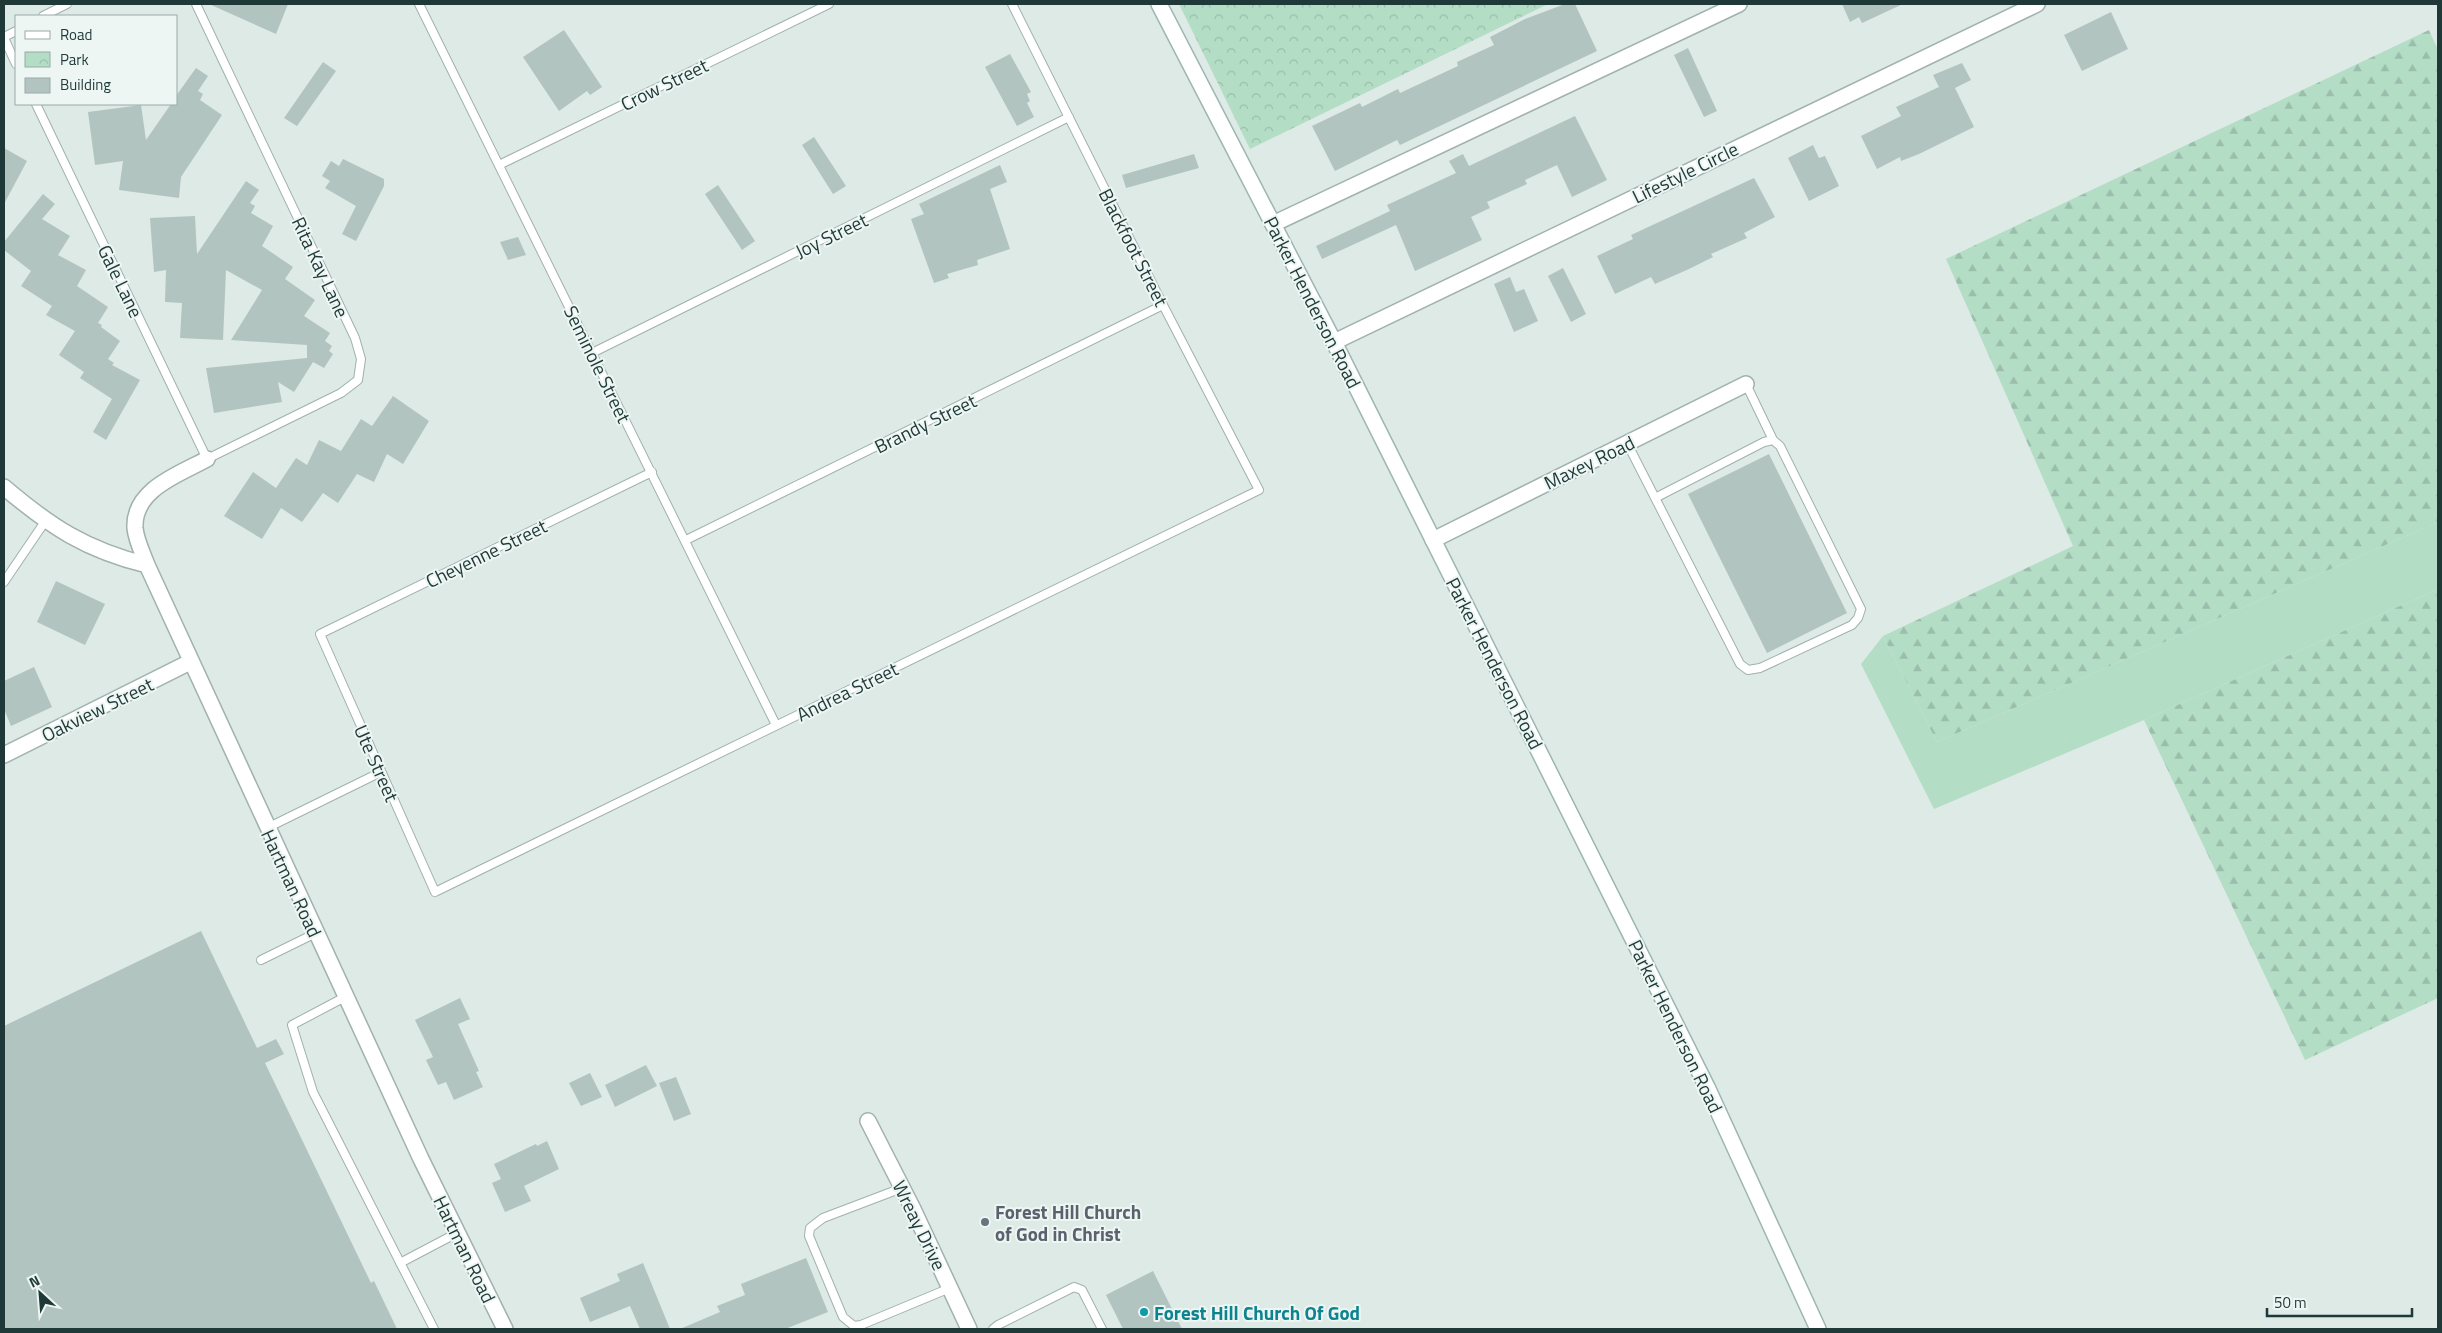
<svg xmlns="http://www.w3.org/2000/svg" width="2442" height="1333" viewBox="0 0 2442 1333" font-family="'Titillium Web',sans-serif">
<style>
.grass{fill:#b4ddc6}
.forest{fill:url(#forest-firs)}
.park{fill:url(#park-crowns)}
.building{fill:#b2c4c0}
.lines{fill:none;stroke-linecap:round;stroke-linejoin:round}
.lane-casing{stroke:#a0b1ae;stroke-width:10}
.street-casing{stroke:#a0b1ae;stroke-width:18}
.secondary-casing{stroke:#9cb6b1;stroke-width:18}
.lane{stroke:#fff;stroke-width:8}
.street{stroke:#fff;stroke-width:15}
.secondary{stroke:#fff;stroke-width:15}
.worship-dot{fill:#6b7280;stroke:#edf6f3;stroke-width:2}
.culture-dot{fill:#0f9aa8;stroke:#edf6f3;stroke-width:2}
.labels{text-anchor:middle;dominant-baseline:central;stroke-width:4;stroke-linejoin:round;paint-order:stroke}
.street-label{font-size:19px;fill:#1e3937;stroke:#edf6f3}
.worship-label{font-size:19px;font-weight:bold;fill:#5b616d;stroke:#edf6f3;text-anchor:start}
.culture-label{font-size:19px;font-weight:bold;fill:#0d838f;stroke:#edf6f3;text-anchor:start}
</style>
<defs>
<pattern id="forest-firs" width="22" height="20" patternUnits="userSpaceOnUse" patternTransform="scale(1.25)"><rect width="22" height="20" fill="#b4ddc6"/><path d="M5 1l3.5 6h-7zM16 11l3.5 6h-7z" fill="#9abeab"/></pattern>
<pattern id="park-crowns" width="20" height="18" patternUnits="userSpaceOnUse" patternTransform="scale(1.25)"><rect width="20" height="18" fill="#b4ddc6"/><path d="M2 6a3 3 0 1 1 6 0M12 15a3 3 0 1 1 6 0" fill="none" stroke="#9abeab"/></pattern>
</defs>
<rect width="100%" height="100%" fill="#ddeae6"/>
<path class="grass" d="M2438,522V589L2144,720L1934,809L1861,664L1883,636L1937,742Z"/>
<path class="forest" d="M2429,30L2438,50V522L1937,742L1883,636L2073,546L1946,259Z
M2438,589V998L2305,1060L2144,720Z"/>
<path class="park" d="M1179,4H1548L1250,149Z"/>
<path class="building" d="M209,4H288L276,34Z
M1565,4H1575L1597,51L1400,145L1397,140L1335,171L1312,126L1360,103L1362,107L1398,89L1400,93L1458,66L1457,62L1494,45L1490,37L1525,19Z
M1842,4H1903L1862,23L1859,17L1850,22Z
M2111,12L2128,49L2082,71L2064,35Z
M564,30L602,87L590,95L587,91L559,111L523,57Z
M1688,48L1717,111L1704,117L1674,55Z
M1010,54L1031,92L1027,94L1030,101L1027,103L1034,117L1017,126L985,67Z
M323,62L336,71L297,126L284,118Z
M1962,63L1971,80L1955,88L1974,127L1919,154L1901,161L1900,157L1877,169L1861,136L1901,116L1896,107L1939,87L1933,75Z
M196,68L208,76L198,91L203,94L200,100L222,115L181,177L179,198L119,190L123,161L95,165L88,112L141,105L146,140L171,104H176V96Z
M1575,116L1607,180L1572,197L1557,165L1525,180L1527,184L1487,202L1490,208L1471,217L1482,240L1415,271L1396,225L1322,259L1316,246L1390,211L1387,205L1456,173L1449,161L1463,154L1469,166Z
M814,137L846,186L833,194L802,145Z
M1813,145L1819,158L1825,156L1839,186L1809,201L1788,158Z
M4,148L27,161L4,204Z
M1194,154L1199,168L1126,188L1122,175Z
M343,159L384,179V186L356,241L342,234L356,206L325,188L330,181L322,176L331,161L339,166Z
M1000,165L1007,182L990,189L1010,249L977,260L978,265L947,274L949,278L934,283L911,219L924,214L919,204Z
M1754,178L1775,217L1744,233L1747,238L1711,254L1713,257L1689,269L1655,284L1651,277L1615,294L1597,256L1633,239L1631,235Z
M246,181L259,190L250,203L255,206L251,213L273,226L262,246L293,267L285,279L315,300L304,316L330,333L325,341L332,346L329,351L333,354L324,368L313,362L294,392L278,382L282,402L214,413L206,368L307,358V345L231,340L262,290L226,270L223,340L180,338L182,303L165,302L166,270L154,272L150,218L195,216L197,254Z
M718,185L755,241L742,250L705,194Z
M43,194L55,204L42,219L70,236L58,255L86,270L77,286L108,307L98,323L102,325L101,327L120,341L108,359L114,363L112,365L140,380L106,440L93,432L112,399L80,378L84,372L59,355L75,331L46,315L52,306L21,286L31,271L4,250V242Z
M518,237L526,255L508,260L500,242Z
M1563,268L1586,314L1571,322L1548,276Z
M1510,277L1516,292L1524,289L1538,321L1514,332L1494,284Z
M393,396L429,421L403,464L387,454L374,482L357,474L338,503L323,493L302,522L281,508L262,539L224,516L253,472L276,488L296,458L307,465L319,440L341,451L361,419L372,426Z
M1769,454L1847,613L1767,653L1688,494Z
M56,581L105,604L85,645L37,622Z
M34,667L52,707L11,726L4,709V681Z
M201,931L257,1048L276,1039L284,1054L265,1063L371,1283L374,1281L397,1329H4V1026Z
M460,998L470,1019L458,1024L479,1071L476,1072L483,1087L454,1100L446,1082L438,1085L426,1060L433,1057L415,1020Z
M646,1065L657,1086L615,1107L605,1085Z
M590,1073L602,1097L581,1106L569,1083Z
M676,1077L691,1114L674,1121L659,1083Z
M547,1141L559,1169L524,1186L531,1201L505,1212L492,1183L501,1179L494,1164L536,1144L537,1146Z
M806,1258L828,1312L785,1329H680L720,1312L717,1306L745,1295L741,1284Z
M643,1263L670,1329H640L630,1306L590,1322L580,1298L620,1281L617,1274Z
M1153,1271L1182,1329H1123L1106,1295Z"/>
<g class="lines">
<g class="lane-casing">
<path id="lane" d="M419,4L776,725
M43,16L67,4
M4,37L16,31
M4,38L16,64
M36,104L207,459L341,393L358,380L361,359L355,338L196,4
M499,165L829,4
M592,353L1069,117
M1746,384L1773,440
M1627,443L1740,664L1748,670L1760,668L1852,625L1858,618L1861,609L1780,446L1773,440L1764,442L1655,498
M652,472L320,634L435,892L1259,490L1163,305L1012,4
M686,540L1163,305
M4,582L46,520
M267,828L381,772
M261,960L316,933
M345,997L292,1025L313,1092L434,1329
M902,1188L823,1218L810,1228L809,1236L843,1317L854,1326L861,1325L950,1288
M400,1263L457,1233
M993,1329L998,1325L1074,1287L1082,1290L1102,1329"/>
</g>
<g class="street-casing">
<path id="street" d="M1273,224L1739,4
M1334,342L2037,4
M207,459C180,474 133,489 135,528C136,540 143,554 147,565L421,1159L505,1329
M4,487C51,527 86,550 147,565
M1433,540L1746,384
M4,755L190,662
M868,1121L913,1209L969,1329"/>
</g>
<g class="secondary-casing">
<path id="secondary" d="M1159,4L1334,342L1707,1087L1818,1329"/>
</g>
<use href="#lane" class="lane"/>
<use href="#street" class="street"/>
<use href="#secondary" class="secondary"/>
</g>
<circle class="worship-dot" cx="985" cy="1222" r="5"/>
<circle class="culture-dot" cx="1144" cy="1312" r="5"/>
<g class="labels">
<g class="street-label">
<text transform="translate(664 84) rotate(-26)">Crow Street</text>
<text transform="translate(1685 172) rotate(-26)">Lifestyle Circle</text>
<text transform="translate(831 235) rotate(-26)">Joy Street</text>
<text transform="translate(1134 247) rotate(63)">Blackfoot Street</text>
<text transform="translate(321 267) rotate(65)">Rita Kay Lane</text>
<text transform="translate(121 281) rotate(64)">Gale Lane</text>
<text transform="translate(1313 302) rotate(63)">Parker Henderson Road</text>
<text transform="translate(598 364) rotate(64)">Seminole Street</text>
<text transform="translate(925 423) rotate(-26)">Brandy Street</text>
<text transform="translate(1589 462) rotate(-26)">Maxey Road</text>
<text transform="translate(486 553) rotate(-26)">Cheyenne Street</text>
<text transform="translate(1495 663) rotate(63)">Parker Henderson Road</text>
<text transform="translate(847 691) rotate(-26)">Andrea Street</text>
<text transform="translate(97 709) rotate(-26)">Oakview Street</text>
<text transform="translate(377 763) rotate(66)">Ute Street</text>
<text transform="translate(292 883) rotate(65)">Hartman Road</text>
<text transform="translate(1676 1026) rotate(64)">Parker Henderson Road</text>
<text transform="translate(920 1225) rotate(64)">Wreay Drive</text>
<text transform="translate(465 1249) rotate(64)">Hartman Road</text>
</g>
<g class="worship-label">
<text x="995" y="1211">Forest Hill Church<tspan x="995" dy="22">of God in Christ</tspan></text>
</g>
<g class="culture-label">
<text x="1154" y="1312">Forest Hill Church Of God</text>
</g>
</g>
<rect width="2442" height="1333" fill="none" stroke="#1e3937" stroke-width="10"/>
<rect x="15" y="15" width="162" height="90" fill="#edf6f3" stroke="#9aaaa8"/>
<rect x="25" y="31" width="25" height="8" fill="#ffffff" stroke="#9aaaa8"/>
<text x="60" y="40" font-size="15" fill="#1e3937">Road</text>
<rect x="25" y="52" width="25" height="15" fill="url(#park-crowns)" stroke="#9aaaa8"/>
<text x="60" y="65" font-size="15" fill="#1e3937">Park</text>
<rect x="25" y="78" width="25" height="15" fill="#b2c4c0" stroke="#9aaaa8"/>
<text x="60" y="90" font-size="15" fill="#1e3937">Building</text>
<g transform="translate(40 1293) rotate(334)" stroke="#edf6f3" stroke-width="4" paint-order="stroke">
<path d="M0-4L9 19L0 12L-9 19Z" fill="#1e3937"/>
<text y="-8" font-size="14" font-weight="bold" text-anchor="middle" fill="#1e3937">N</text>
</g>
<path d="M2267 1308v8h145v-8" fill="none" stroke="#1e3937" stroke-width="2.5"/>
<text x="2274" y="1308" font-size="15" fill="#1e3937" stroke="#edf6f3" stroke-width="4" paint-order="stroke">50 m</text>
</svg>
